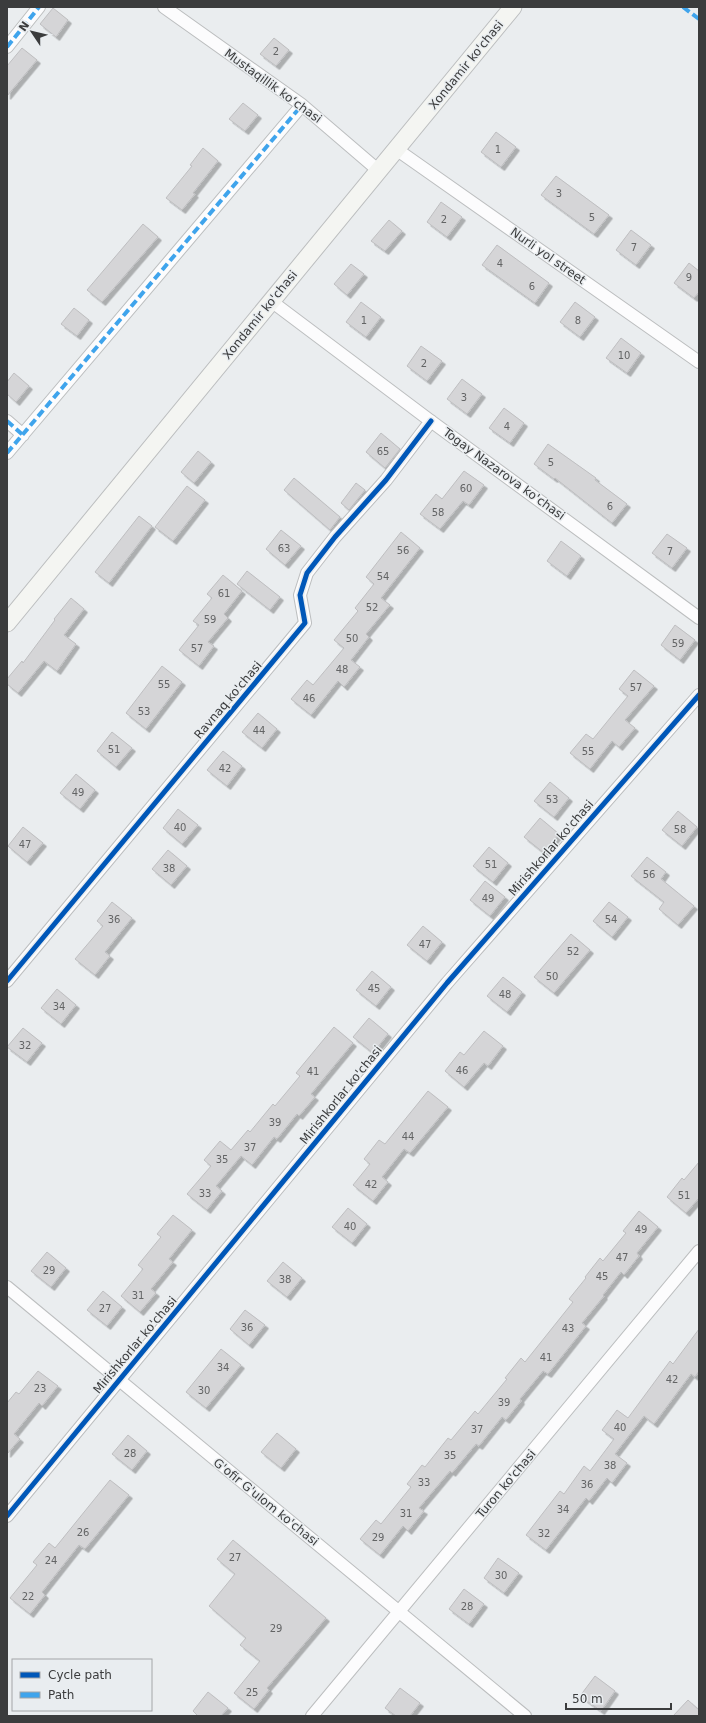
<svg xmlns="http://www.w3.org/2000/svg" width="706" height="1723" viewBox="0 0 706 1723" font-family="'DejaVu Sans',sans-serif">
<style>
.building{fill:#d5d5d7;stroke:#bebec0;filter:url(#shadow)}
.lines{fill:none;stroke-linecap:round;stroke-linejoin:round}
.street-casing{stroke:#bcbebf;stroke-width:14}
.secondary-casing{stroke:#bcbebf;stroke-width:19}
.street{stroke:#fcfcfd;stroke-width:12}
.secondary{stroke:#f4f5f2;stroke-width:17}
.quiet{stroke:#3fa4ec;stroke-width:4;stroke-dasharray:8 4;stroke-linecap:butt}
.cycleway-casing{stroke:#e9edf0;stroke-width:8}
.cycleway{stroke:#0057b8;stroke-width:5}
.labels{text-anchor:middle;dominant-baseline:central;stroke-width:3;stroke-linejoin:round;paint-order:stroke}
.number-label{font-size:10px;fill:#636465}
.street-label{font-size:12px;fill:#3b3c3d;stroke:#e9edf0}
</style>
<defs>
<filter id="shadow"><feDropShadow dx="3.5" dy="3.5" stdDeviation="0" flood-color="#0004"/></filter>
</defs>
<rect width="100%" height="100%" fill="#eaedef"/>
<path class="building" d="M53,8L68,20L56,37L40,24Z
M274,38L289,50L276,66L260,54Z
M22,48L37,60L7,96V66Z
M243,103L258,115L245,131L229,119Z
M496,132L516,147L501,167L481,152Z
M203,148L218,161L193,193L195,194L182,210L166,198L192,166L190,165Z
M556,176L609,215L594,234L541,195Z
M441,202L462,217L447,237L427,222Z
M389,220L402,231L385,251L371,241Z
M143,224L158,237L102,302L87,290Z
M631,230L651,245L636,265L616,250Z
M497,245L549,283L535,303L482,265Z
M689,263L699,271V292L694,298L674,283Z
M351,264L364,274L347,295L334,284Z
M361,302L381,317L366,337L346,322Z
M575,302L595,317L580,337L560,322Z
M74,308L89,320L77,336L61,324Z
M621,338L641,353L627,373L606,358Z
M421,346L442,361L427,381L407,366Z
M14,373L29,386L16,402L7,394V382Z
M462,379L482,394L467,414L447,399Z
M504,408L524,423L510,443L489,428Z
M381,433L400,449L385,468L366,452Z
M548,444L596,478L595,480L627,504L612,523L555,478L554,479L534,464Z
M198,451L211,462L194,483L181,472Z
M464,471L484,485L469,505L463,501L440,529L420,514L436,494L442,499Z
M294,478L340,517L330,530L284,490Z
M356,483L365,490L349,510L341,503Z
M187,486L205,500L173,541L155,527Z
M139,516L152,526L109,583L95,572Z
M281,530L301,546L285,565L266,549Z
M401,532L420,548L381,598L390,605L366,634L369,637L351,660L360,667L344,687L338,681L311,715L291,699L307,680L313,685L344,648L334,640L358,611L355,608L374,584L366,577Z
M667,534L687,548L672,568L652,553Z
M561,541L581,556L567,576L547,561Z
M247,571L280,597L270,610L237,584Z
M223,575L242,591L224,614L228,618L208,642L214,646L199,666L179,650L199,625L193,621L212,598L207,594Z
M71,598L84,609L64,635L76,644L57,671L44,661L18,693L7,684V679L22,661L23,663L55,620L54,619Z
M675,625L695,640L680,660L661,645Z
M162,666L182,682L146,729L126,713Z
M634,670L654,686L625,720L635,728L619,747L612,741L590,769L570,753L586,734L593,739L628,696L619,689Z
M258,713L277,729L262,748L242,732Z
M112,732L132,748L116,767L97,751Z
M223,751L242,766L227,786L207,770Z
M76,774L95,790L80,809L60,793Z
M550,782L569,798L554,817L534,801Z
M178,809L198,825L182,844L163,828Z
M678,811L697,827L682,846L662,830Z
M540,818L559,834L544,853L524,837Z
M23,827L43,843L27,862L8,846Z
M489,847L508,863L493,882L473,866Z
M168,850L187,866L171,885L152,869Z
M647,857L666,872L661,879L694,906L678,925L659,909L664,902L631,876Z
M485,881L505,897L490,916L470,900Z
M112,902L132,918L105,952L110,956L95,975L75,959L103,926L97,921Z
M609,902L628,917L612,937L593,921Z
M423,926L442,942L427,961L407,945Z
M571,934L590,950L554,993L534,977Z
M372,971L391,987L376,1006L356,990Z
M503,977L522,992L507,1012L487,996Z
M57,989L76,1005L61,1024L41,1008Z
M369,1018L388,1034L373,1053L353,1037Z
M334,1027L353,1043L311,1094L315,1097L299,1116L297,1114L277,1139L274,1137L252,1165L241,1156L216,1186L222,1191L207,1210L187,1194L211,1166L204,1160L220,1141L231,1150L248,1130L250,1132L273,1104L275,1106L300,1076L296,1073Z
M23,1028L42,1043L27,1062L7,1047Z
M484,1031L503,1046L488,1066L484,1063L464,1087L445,1071L460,1052L464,1055Z
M428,1091L448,1107L410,1153L404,1149L382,1177L388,1182L373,1201L353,1185L370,1164L364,1159L379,1140L385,1144Z
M699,1162V1198L686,1213L667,1197L682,1178L684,1180Z
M348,1208L367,1224L352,1243L332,1227Z
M639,1211L658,1227L637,1253L639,1256L624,1275L621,1272L603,1295L604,1296L582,1323L586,1326L548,1374L543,1371L520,1399L521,1401L506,1420L502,1417L479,1446L476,1444L452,1473L450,1471L419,1508L424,1511L408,1531L403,1526L380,1555L360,1539L376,1520L381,1524L411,1487L407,1484L422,1465L425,1467L448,1438L451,1440L475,1411L478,1414L507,1379L505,1378L521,1358L525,1362L573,1302L569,1299L586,1278L585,1277L600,1258L603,1261L626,1233L623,1231Z
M173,1215L192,1230L169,1259L173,1262L151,1289L156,1293L140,1312L121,1296L143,1269L138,1265L161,1237L157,1234Z
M47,1252L66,1268L51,1287L31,1271Z
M283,1262L302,1278L287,1297L267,1281Z
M103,1291L122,1307L107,1326L87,1310Z
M245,1310L265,1325L249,1345L230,1329Z
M699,1329V1371L695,1377L691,1374L654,1424L644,1416L615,1454L627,1463L612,1483L607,1478L589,1501L586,1498L546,1550L526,1535L560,1491L564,1494L584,1466L590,1471L614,1439L602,1430L617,1410L628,1418L670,1361L673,1364Z
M221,1349L241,1365L206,1408L186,1392Z
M38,1371L58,1386L42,1406L39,1403L14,1434L20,1439L7,1454V1403L16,1392L19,1394Z
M277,1433L296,1449L281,1468L261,1452Z
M128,1435L147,1451L132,1470L112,1454Z
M110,1480L129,1495L85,1549L79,1545L42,1592L45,1595L30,1614L10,1598L37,1565L33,1562L49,1543L55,1548Z
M233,1540L326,1618L267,1688L269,1690L254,1709L234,1693L260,1661L240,1645L246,1638L209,1606L235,1574L217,1559Z
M498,1558L519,1573L504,1593L484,1578Z
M464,1589L484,1604L469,1624L449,1609Z
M595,1676L615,1691L601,1711L580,1696Z
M400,1688L420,1703L410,1716H396L385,1708Z
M208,1692L228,1708L221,1716H198L193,1711Z
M688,1700L699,1710V1716H673Z"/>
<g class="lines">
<g class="street-casing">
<path id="street" d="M164,7L302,105L379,171
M7,47L39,7
M396,149L699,362
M271,301L428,419L699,618
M7,421L23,435
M7,453L302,105
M7,981L305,623L300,595L307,573L335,537L386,480L431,421
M7,1287L525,1716
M7,1516L447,983L699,695
M312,1716L699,1251"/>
</g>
<g class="secondary-casing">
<path id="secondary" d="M7,623L513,7"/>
</g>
<use href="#street" class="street"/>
<use href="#secondary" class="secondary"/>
<path class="quiet" d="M683,7L699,19
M7,47L39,7
M7,421L23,435
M7,453L302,105"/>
<g class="cycleway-casing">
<path id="cycleway" d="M7,981L305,623L300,595L307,573L335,537L386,480L431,421
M7,1516L447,983L699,695"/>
</g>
<use href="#cycleway" class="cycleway"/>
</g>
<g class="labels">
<g class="number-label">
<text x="276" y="51">2</text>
<text x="498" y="149">1</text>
<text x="559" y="193">3</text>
<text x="592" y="217">5</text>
<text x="444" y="219">2</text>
<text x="634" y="247">7</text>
<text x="500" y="263">4</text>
<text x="689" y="277">9</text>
<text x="532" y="286">6</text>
<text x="364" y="320">1</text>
<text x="578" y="320">8</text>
<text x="624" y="355">10</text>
<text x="424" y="363">2</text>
<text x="464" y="397">3</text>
<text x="507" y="426">4</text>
<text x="383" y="451">65</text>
<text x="551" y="462">5</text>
<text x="466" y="488">60</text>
<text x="610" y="506">6</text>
<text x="438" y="512">58</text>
<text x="284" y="548">63</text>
<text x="403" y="550">56</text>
<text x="670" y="551">7</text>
<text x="383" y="576">54</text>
<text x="224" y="593">61</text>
<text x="372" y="607">52</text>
<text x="210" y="619">59</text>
<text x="352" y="638">50</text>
<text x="678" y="643">59</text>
<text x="197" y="648">57</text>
<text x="342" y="669">48</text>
<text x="164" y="684">55</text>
<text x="636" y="687">57</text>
<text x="309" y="698">46</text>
<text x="144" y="711">53</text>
<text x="259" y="730">44</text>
<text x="114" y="749">51</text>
<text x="588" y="751">55</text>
<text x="225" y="768">42</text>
<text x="78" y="792">49</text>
<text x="552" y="799">53</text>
<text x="180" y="827">40</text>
<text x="680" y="829">58</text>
<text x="25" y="844">47</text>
<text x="491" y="864">51</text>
<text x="169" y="868">38</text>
<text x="649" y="874">56</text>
<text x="488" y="898">49</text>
<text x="114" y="919">36</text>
<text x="611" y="919">54</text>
<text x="425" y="944">47</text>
<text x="573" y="951">52</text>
<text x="552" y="976">50</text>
<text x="374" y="988">45</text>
<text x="505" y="994">48</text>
<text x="59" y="1006">34</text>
<text x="25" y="1045">32</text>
<text x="462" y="1070">46</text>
<text x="313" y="1071">41</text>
<text x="275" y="1122">39</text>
<text x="408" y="1136">44</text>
<text x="250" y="1147">37</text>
<text x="222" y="1159">35</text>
<text x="371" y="1184">42</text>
<text x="205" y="1193">33</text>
<text x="684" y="1195">51</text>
<text x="350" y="1226">40</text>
<text x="641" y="1229">49</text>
<text x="622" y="1257">47</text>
<text x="49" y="1270">29</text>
<text x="602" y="1276">45</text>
<text x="285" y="1279">38</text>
<text x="138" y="1295">31</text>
<text x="105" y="1308">27</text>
<text x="247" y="1327">36</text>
<text x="568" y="1328">43</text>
<text x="546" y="1357">41</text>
<text x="223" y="1367">34</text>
<text x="672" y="1379">42</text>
<text x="40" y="1388">23</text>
<text x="204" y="1390">30</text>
<text x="504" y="1402">39</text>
<text x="620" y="1427">40</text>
<text x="477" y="1429">37</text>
<text x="130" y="1453">28</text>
<text x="450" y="1455">35</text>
<text x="610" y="1465">38</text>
<text x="424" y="1482">33</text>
<text x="587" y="1484">36</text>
<text x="563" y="1509">34</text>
<text x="406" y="1513">31</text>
<text x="83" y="1532">26</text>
<text x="544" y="1533">32</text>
<text x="378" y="1537">29</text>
<text x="235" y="1557">27</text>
<text x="51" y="1560">24</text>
<text x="501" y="1575">30</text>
<text x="28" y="1596">22</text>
<text x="467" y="1606">28</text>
<text x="276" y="1628">29</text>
<text x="252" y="1692">25</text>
</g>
<g class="street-label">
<text transform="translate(466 65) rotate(-51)">Xondamir ko'chasi</text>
<text transform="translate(273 86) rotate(36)">Mustaqillik koʻchasi</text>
<text transform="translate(548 256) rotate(35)">Nurli yol street</text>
<text transform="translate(260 315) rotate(-51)">Xondamir ko'chasi</text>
<text transform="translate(504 474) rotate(36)">Togay Nazarova ko'chasi</text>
<text transform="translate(228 700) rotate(-50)">Ravnaq ko'chasi</text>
<text transform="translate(551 848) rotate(-49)">Mirishkorlar ko'chasi</text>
<text transform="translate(341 1095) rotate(-51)">Mirishkorlar ko'chasi</text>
<text transform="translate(135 1345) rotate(-50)">Mirishkorlar ko'chasi</text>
<text transform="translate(506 1484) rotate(-50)">Turon ko'chasi</text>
<text transform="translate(266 1502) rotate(39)">G'ofir G'ulom ko'chasi</text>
</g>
</g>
<rect width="706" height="1723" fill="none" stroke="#3b3c3d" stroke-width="16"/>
<rect x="12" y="1659" width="140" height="52" fill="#e9edf0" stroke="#a3a6a8"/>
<rect x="20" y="1672" width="20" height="6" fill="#0057b8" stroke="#a3a6a8"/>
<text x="48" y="1679" font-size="12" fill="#3b3c3d">Cycle path</text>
<rect x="20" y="1692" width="20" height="6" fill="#3fa4ec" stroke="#a3a6a8"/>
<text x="48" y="1699" font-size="12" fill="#3b3c3d">Path</text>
<g transform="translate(32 32) rotate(305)" stroke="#e9edf0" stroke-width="3" paint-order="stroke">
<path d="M0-3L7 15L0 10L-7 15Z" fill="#3b3c3d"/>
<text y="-6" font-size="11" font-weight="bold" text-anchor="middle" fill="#3b3c3d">N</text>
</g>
<path d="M566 1703v6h105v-6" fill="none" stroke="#3b3c3d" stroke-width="2"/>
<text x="572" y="1703" font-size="12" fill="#3b3c3d" stroke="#e9edf0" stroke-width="3" paint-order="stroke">50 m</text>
</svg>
